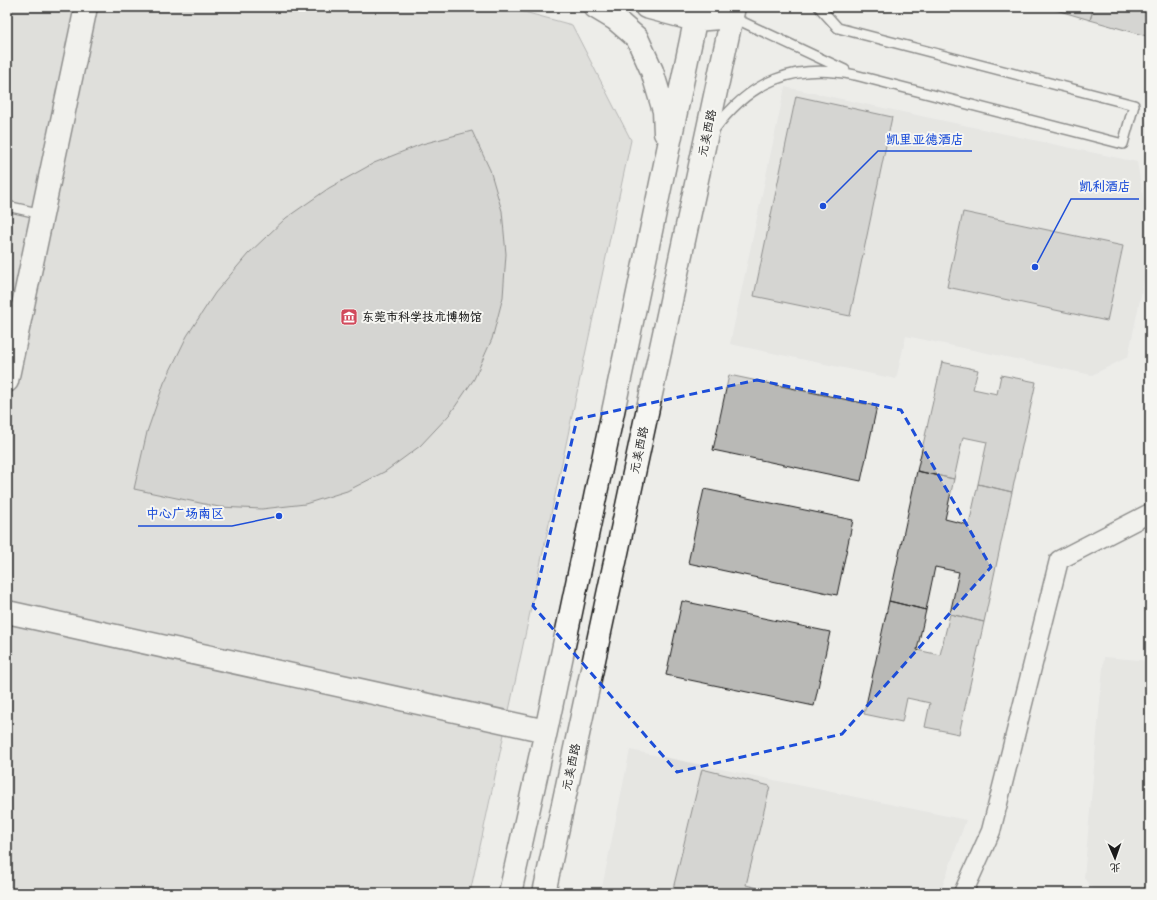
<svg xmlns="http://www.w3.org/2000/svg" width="1157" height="900" viewBox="0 0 1157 900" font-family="'Shantell Sans','LXGW WenKai TC',sans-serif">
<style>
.built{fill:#ddddda}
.green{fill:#cececb;stroke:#757574}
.building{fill:#b9b9b6;stroke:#1c1c1c}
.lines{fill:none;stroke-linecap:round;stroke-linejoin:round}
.lane-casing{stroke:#1c1c1c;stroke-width:12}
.street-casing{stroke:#1c1c1c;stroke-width:21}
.secondary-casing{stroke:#1c1c1c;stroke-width:25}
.lane{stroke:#f6f6f2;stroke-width:9}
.street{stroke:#f6f6f2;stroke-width:18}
.secondary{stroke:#f6f6f2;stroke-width:22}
.marked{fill:none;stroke:#1d4ed8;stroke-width:3;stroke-dasharray:8 5;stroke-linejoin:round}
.labels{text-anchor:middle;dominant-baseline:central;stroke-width:4;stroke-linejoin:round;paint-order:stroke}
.street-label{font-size:12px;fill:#1c1c1c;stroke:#f6f6f2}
.poi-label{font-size:12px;font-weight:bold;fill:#1c1c1c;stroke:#f6f6f2;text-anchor:start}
.leader{fill:none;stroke:#1d4ed8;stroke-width:1.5}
.callout-dot{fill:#1d4ed8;stroke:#f6f6f2;stroke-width:1.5}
.callout-label{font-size:13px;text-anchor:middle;font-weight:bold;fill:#1d4ed8;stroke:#f6f6f2;stroke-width:4;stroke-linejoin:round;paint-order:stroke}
</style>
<rect width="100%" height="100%" fill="#edede9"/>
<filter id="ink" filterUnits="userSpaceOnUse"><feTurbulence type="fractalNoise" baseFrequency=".025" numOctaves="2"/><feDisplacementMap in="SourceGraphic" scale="8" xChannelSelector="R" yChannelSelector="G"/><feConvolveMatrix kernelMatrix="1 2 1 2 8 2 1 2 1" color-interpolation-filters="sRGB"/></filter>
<g filter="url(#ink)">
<path class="built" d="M785,87L1137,162L1150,236V252L1128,357L1092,375L906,336L896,379L730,344Z
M1104,657L1150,661V893H1096L1084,878Z
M630,750L966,820L940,893H601Z"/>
<path class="green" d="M7,7H506L572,25L631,140L470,893H7Z"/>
<path class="building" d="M1046,7H1094L1090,20Z
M1094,7H1150V37L1090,20Z
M796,96L892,117L850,316L754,296Z
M472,131L490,170L502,211L506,254L503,297L492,339L474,379L450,414L420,446L386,471L347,491L305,504L262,509L219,507L134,489L147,432L164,383L187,336L215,293L248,254L286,218L329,188L374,163L422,144Z
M963,212L1123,246L1107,321L947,287Z
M942,362L978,370L973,389L997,394L1001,375L1036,382L1012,492L978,484L987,442L963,437L954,479L917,471Z
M729,375L877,406L861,481L713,450Z
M917,471L954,479L945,519L969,525L978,484L1012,492L984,622L950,614L959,572L935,567L926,610L889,601Z
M704,489L853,520L837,595L688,563Z
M682,601L830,632L814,706L666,675Z
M889,601L926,610L917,650L940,655L950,614L984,622L959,734L925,727L930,703L907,698L902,722L864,714Z
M702,769L770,786L746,885L778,893H672Z"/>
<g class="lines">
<g class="lane-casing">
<path id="lane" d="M732,17L845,70
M714,130C751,80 794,63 855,75L1123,144L1134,105L838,28L819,7
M7,206L42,214"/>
</g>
<g class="street-casing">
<path id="street" d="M963,893L991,831L1059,560L1150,513"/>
</g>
<g class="secondary-casing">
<path id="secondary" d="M595,7L615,19L637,38L652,71L664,111L665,133
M646,7L695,20L732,17
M7,381L86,7
M7,612L546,731
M510,893L546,731L698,7
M544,893L734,7"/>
</g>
<use href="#lane" class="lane"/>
<use href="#street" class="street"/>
<use href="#secondary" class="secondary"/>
</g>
</g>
<path d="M0 0H1157V900H0ZM757,380L901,410L991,567L842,734L677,772L533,606L577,419Z" fill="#edede9" fill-opacity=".55" fill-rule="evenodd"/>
<path class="marked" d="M757,380L901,410L991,567L842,734L677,772L533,606L577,419Z"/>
<defs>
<g id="museum-square" transform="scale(0.9)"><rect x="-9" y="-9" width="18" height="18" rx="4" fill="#d1495b" stroke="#f6f6f2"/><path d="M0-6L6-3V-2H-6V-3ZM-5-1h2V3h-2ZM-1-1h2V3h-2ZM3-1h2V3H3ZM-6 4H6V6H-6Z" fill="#fff"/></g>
</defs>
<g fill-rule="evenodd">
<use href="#museum-square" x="349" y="317"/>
</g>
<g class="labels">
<g class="street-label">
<text transform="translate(707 133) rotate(-78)">元美西路</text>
<text transform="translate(639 450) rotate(-78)">元美西路</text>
<text transform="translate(571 767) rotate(-78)">元美西路</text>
</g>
<g class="poi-label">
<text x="362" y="317">东莞市科学技术博物馆</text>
</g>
</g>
<path class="leader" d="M823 206L878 151H972M1035 267L1071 199H1139M279 516L232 526H138"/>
<g class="callout-dot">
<circle cx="823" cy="206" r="4"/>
<circle cx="1035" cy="267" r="4"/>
<circle cx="279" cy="516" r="4"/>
</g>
<g class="callout-label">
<text x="925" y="144">凯里亚德酒店</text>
<text x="1105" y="191">凯利酒店</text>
<text x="185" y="518">中心广场南区</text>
</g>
<rect width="1157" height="900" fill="none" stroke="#f6f6f2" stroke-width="24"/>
<rect x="12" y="12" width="1133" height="876" fill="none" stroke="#1c1c1c" stroke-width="1.5" filter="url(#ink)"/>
<g transform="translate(1115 858) rotate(178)" stroke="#f6f6f2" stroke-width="3" paint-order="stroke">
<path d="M0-3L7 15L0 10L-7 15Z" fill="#1c1c1c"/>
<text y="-6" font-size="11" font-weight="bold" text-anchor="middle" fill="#1c1c1c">北</text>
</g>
</svg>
